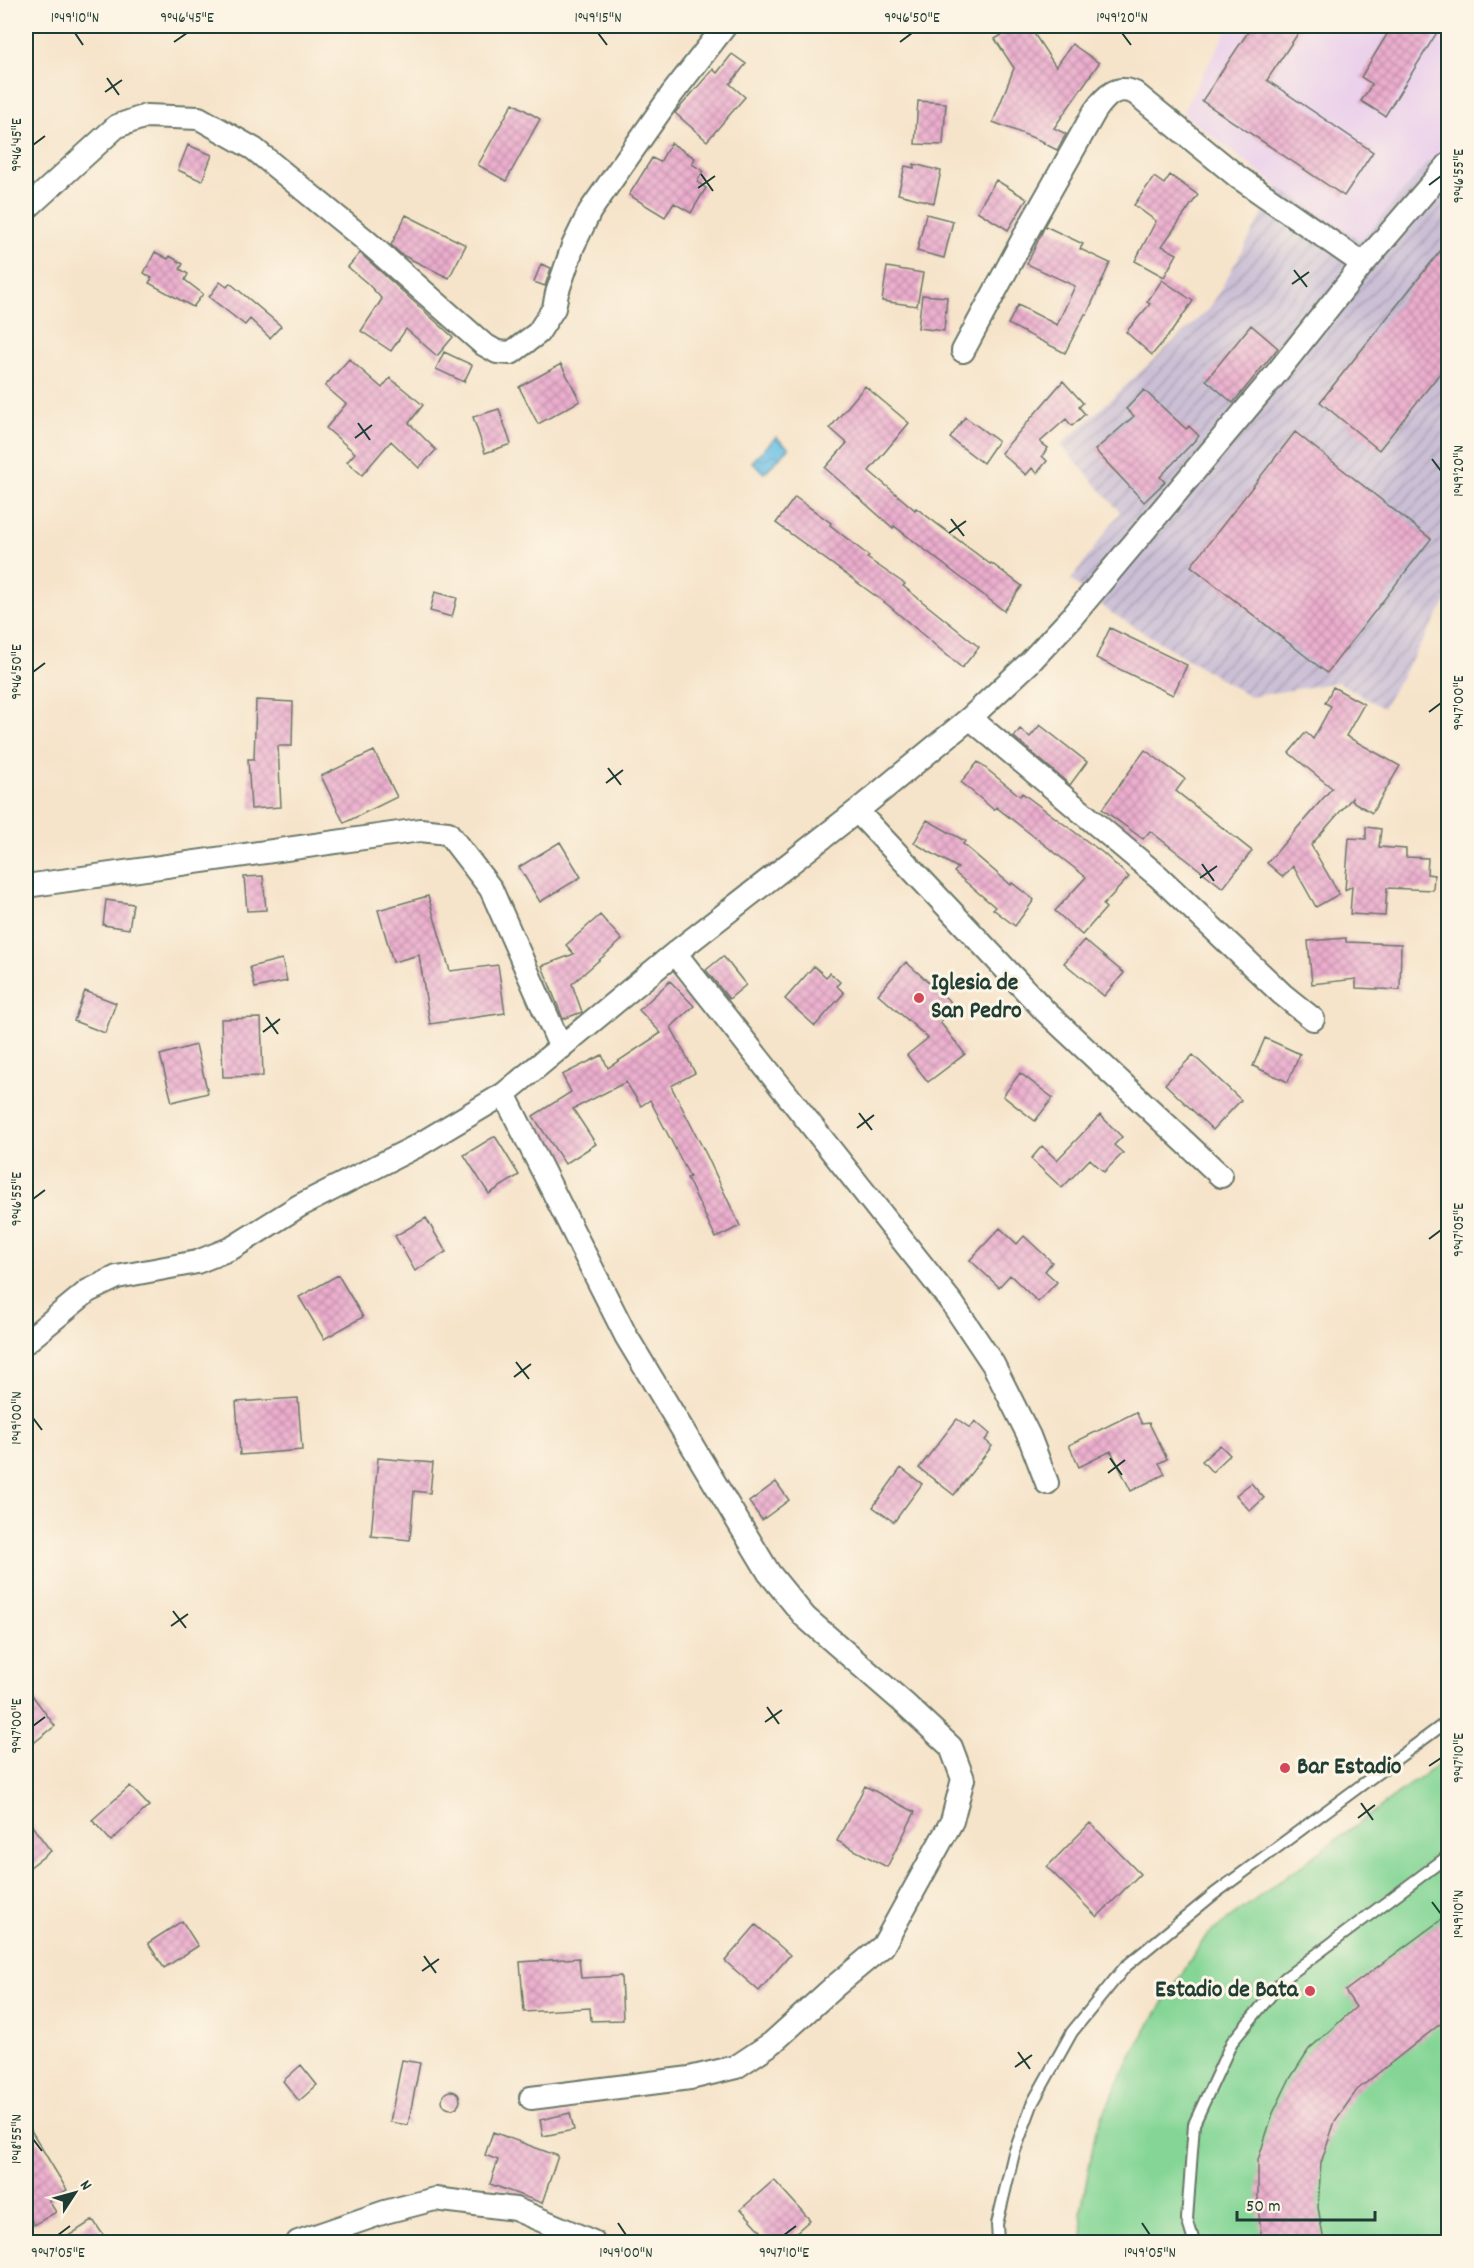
<svg xmlns="http://www.w3.org/2000/svg" width="1474" height="2268" viewBox="0 0 1474 2268" font-family="Dekko,sans-serif">
<style>
.built{fill:#ebd1eb}
.industrial{fill:url(#industrial-furrows)}
.pitch{fill:#85d696;stroke:#528a65;stroke-width:1.5}
.water{fill:url(#water-waves);stroke:#447e8d;stroke-width:1.5}
.building{fill:url(#building-cross-hatch)}
.lines{fill:none;stroke-linecap:round;stroke-linejoin:round}
.service-casing{stroke:#6a7768;stroke-width:14}
.minor-casing{stroke:#6a7768;stroke-width:26}
.service{stroke:#fff;stroke-width:10}
.minor{stroke:#fff;stroke-width:22}
.ticks{fill:none;stroke:#1f3d34;stroke-width:2}
.poi-dot{fill:#d1495b;stroke:#fcf5e5;stroke-width:2}
.labels{text-anchor:middle;dominant-baseline:central;stroke-width:6;stroke-linejoin:round;paint-order:stroke}
.poi-label{font-size:24px;font-weight:bold;fill:#1f3d34;stroke:#fcf5e5;text-anchor:start}
.neatline{fill:none;stroke:#1f3d34;stroke-width:2}
.ticks-label{font-size:15px;text-anchor:middle;fill:#1f3d34}
</style>
<defs>
<pattern id="industrial-furrows" width="10" height="10" patternUnits="userSpaceOnUse" patternTransform="scale(1.5)"><rect width="10" height="10" fill="#cbbfd5"/><path d="M-1 1l2-2M0 10L10 0M9 11l2-2" fill="none" stroke="#a49cae"/></pattern>
<pattern id="water-waves" width="16" height="10" patternUnits="userSpaceOnUse" patternTransform="scale(1.5)"><rect width="16" height="10" fill="#69c0e6"/><path d="M0 5q4-4 8 0t8 0" fill="none" stroke="#569dbb"/></pattern>
<pattern id="building-cross-hatch" width="8" height="8" patternUnits="userSpaceOnUse" patternTransform="scale(1.5)"><rect width="8" height="8" fill="#ecadce"/><path d="M0 0l8 8M0 8l8-8" fill="none" stroke="#bf8ea8"/></pattern>
</defs>
<rect width="100%" height="100%" fill="#fcf5e5"/>
<filter id="ink" filterUnits="userSpaceOnUse"><feTurbulence type="fractalNoise" baseFrequency=".0167" numOctaves="2"/><feDisplacementMap in="SourceGraphic" scale="12" xChannelSelector="R" yChannelSelector="G"/><feConvolveMatrix kernelMatrix="1 2 1 2 8 2 1 2 1" color-interpolation-filters="sRGB"/></filter>
<filter id="wash" filterUnits="userSpaceOnUse"><feTurbulence type="fractalNoise" baseFrequency=".008" numOctaves="4" result="noise"/><feDisplacementMap in="SourceGraphic" scale="24" xChannelSelector="R" yChannelSelector="G"/><feGaussianBlur stdDeviation="1.35" result="paint"/><feColorMatrix in="noise" values="0 0 0 0 0 0 0 0 0 0 0 0 0 0 0 0 0 1.4 0 .05"/><feComposite in="paint" operator="in"/></filter>
<g filter="url(#wash)">
<rect width="100%" height="100%" fill="#f6e4ca"/>
<path class="built" d="M1229,26H1448V178L1428,162L1361,241L1278,187L1182,113Z"/>
<path class="industrial" d="M1428,162L1448,178V598L1383,708L1338,682L1250,697L1110,612L1071,580L1120,512L1061,445L1210,308L1278,187L1361,241Z"/>
<path class="pitch" d="M1448,1757V2242H1084L1081,2211L1096,2130L1136,2046L1206,1936Z"/>
<path class="water" d="M776,437L789,448L764,473L752,462Z"/>
<g id="blocks">
<path class="building" d="M1016,26H1029L1056,67L1072,44L1099,63L1054,128L1066,134L1057,150L1043,143L1044,142L993,122L1014,68L995,39Z
M1252,26H1303L1267,80L1373,152L1344,196L1202,101Z
M1392,26H1441L1385,116L1361,101L1372,84L1361,77Z
M732,54L746,64L730,84L745,97L707,141L675,113L713,69L717,73Z
M918,101L946,103L943,145L915,144Z
M513,103L540,119L506,181L478,165Z
M671,143L695,158L692,164L703,171L697,182L706,188L691,213L674,203L665,217L629,195L652,158L660,162Z
M188,145L212,155L202,181L178,170Z
M914,164L941,171L934,203L898,194L905,166L914,168Z
M1170,175L1198,195L1162,246L1177,254L1164,277L1135,261L1156,221L1134,205L1154,177L1164,184Z
M996,180L1027,199L1008,230L977,211Z
M926,214L953,221L944,258L917,251Z
M406,215L466,245L449,278L402,255L391,245Z
M1045,226L1083,244L1080,249L1110,263L1087,314H1085L1065,353L1008,324L1018,305L1057,325L1075,286L1027,264Z
M1449,240V362L1379,450L1320,402Z
M155,252L168,259L170,256L183,264L180,269L188,274L185,280L203,294L193,307L149,283L152,278L144,273Z
M360,253L453,337L437,356L406,329L391,351L361,331L382,299L368,284L348,267Z
M541,264L551,268L545,286L534,282Z
M887,267L923,273L917,306L882,301Z
M1162,280L1193,301L1172,331L1152,355L1126,332L1150,304L1147,302Z
M220,282L227,287L230,283L281,326L270,338L250,319L245,325L209,297Z
M922,295L947,297L944,331L918,328Z
M1251,325L1278,348L1233,403L1206,380Z
M444,352L472,365L464,382L436,369Z
M349,359L382,388L390,378L423,405L409,423L436,450L419,468L391,441L362,475L347,462L355,453L326,428L346,404L325,386Z
M561,364L580,401L538,424L519,387Z
M1063,381L1083,403L1079,407L1085,414L1072,426L1066,419L1040,442L1048,448L1042,456L1047,461L1037,473L1032,468L1026,475L1001,453Z
M865,386L909,423L869,471L915,510L916,508L990,564L991,563L1022,586L1004,611L894,526L893,528L825,468L847,443L830,428Z
M1144,390L1186,429L1189,426L1199,436L1160,477L1165,482L1144,502L1095,450L1134,416L1126,409Z
M499,409L511,444L485,453L473,417Z
M965,417L998,441L983,463L950,438Z
M1295,432L1431,539L1327,673L1191,566Z
M795,497L831,523L830,525L869,556L867,558L905,584L903,586L979,647L962,668L888,605L776,523Z
M435,592L457,598L452,617L430,611Z
M1110,628L1187,665L1173,695L1096,658Z
M1333,687L1364,704L1346,736L1400,766L1372,813L1352,801V798L1311,845L1339,894L1316,907L1293,866L1283,877L1267,863L1332,788L1289,753L1306,732L1313,739L1331,706L1325,703Z
M256,700L293,702L292,746H278L281,807L251,809L248,759H254Z
M1040,725L1087,762L1070,785L1014,737L1020,729L1030,737Z
M1145,750L1185,779L1176,791L1252,851L1223,888L1150,831L1143,839L1102,809Z
M374,751L397,797L344,823L321,776Z
M978,762L1020,796L1022,793L1103,853L1129,877L1103,905L1106,908L1082,935L1055,911L1086,877L996,807L994,810L961,782Z
M927,820L965,841L963,844L1011,885L1012,883L1034,900L1015,926L993,909L995,907L954,872L958,868L914,843Z
M1366,827L1381,829L1379,847L1406,849V857L1428,858L1427,874L1434,875L1433,890L1387,888L1385,916L1350,914L1352,886L1345,890L1349,838L1366,839Z
M560,842L581,877L540,902L519,867Z
M263,876L266,910L247,911L244,877Z
M428,896L450,971L498,965L505,1013L430,1024L419,955L393,962L378,910Z
M106,900L133,904L129,929L103,925Z
M600,915L622,940L572,984L582,1012L563,1019L542,966L574,954L566,945Z
M1346,938V942L1401,944L1400,990L1356,988V979L1312,984L1308,941Z
M1084,940L1124,973L1104,996L1064,963Z
M723,956L746,985L729,999L706,970Z
M282,959L287,981L255,988L250,967Z
M906,962L954,1005L940,1022L965,1054L928,1082L907,1055L928,1038L878,994Z
M814,966L826,977L830,973L840,982L837,986L844,993L815,1026L785,999Z
M670,981L694,1006L671,1027L695,1073L671,1086L707,1156L740,1226L716,1238L687,1178L690,1177L650,1100L641,1106L626,1082L573,1109L596,1144L565,1164L533,1116L571,1092L562,1075L602,1055L608,1068L661,1033L639,1010Z
M85,991L116,1003L105,1033L74,1021Z
M261,1018L263,1076L223,1077L221,1019Z
M1265,1038L1300,1054L1288,1082L1253,1066Z
M196,1045L208,1093L172,1102L160,1055Z
M1193,1055L1241,1100L1213,1130L1165,1084Z
M1020,1073L1053,1098L1035,1121L1003,1096Z
M1100,1115L1122,1137L1114,1145L1123,1153L1104,1172L1090,1159L1062,1188L1031,1159L1042,1146L1057,1160Z
M495,1136L519,1175L489,1194L464,1155Z
M426,1218L446,1252L415,1271L395,1236Z
M1000,1228L1017,1244L1024,1236L1052,1262L1045,1271L1057,1282L1038,1302L1010,1275L999,1287L970,1260Z
M338,1275L363,1317L324,1339L299,1297Z
M298,1398L302,1450L240,1455L236,1402Z
M1136,1412L1142,1424L1149,1423L1167,1459L1159,1463L1165,1474L1131,1491L1111,1451L1079,1467L1069,1445Z
M957,1419L970,1428L975,1421L990,1434L985,1440L992,1446L954,1495L919,1468Z
M1220,1445L1230,1455L1212,1472L1202,1461Z
M378,1458L433,1463L430,1493L414,1491L410,1540L371,1536Z
M901,1468L922,1484L894,1522L873,1507Z
M776,1482L789,1500L762,1520L749,1502Z
M1251,1483L1264,1498L1250,1511L1236,1495Z
M26,1687L55,1726L26,1749Z
M130,1786L149,1806L111,1841L92,1820Z
M865,1786L915,1812L887,1867L837,1841Z
M26,1818L51,1851L26,1870Z
M1090,1823L1140,1874L1097,1917L1047,1867Z
M1449,1914V2017L1357,2090L1335,2121L1321,2163L1318,2207L1324,2242H1262L1258,2206V2160L1273,2113L1289,2080L1309,2049L1356,2007L1345,1991Z
M182,1921L198,1946L164,1968L148,1943Z
M756,1925L790,1955L759,1991L725,1961Z
M579,1958L581,1978L621,1976L623,2020L591,2021L590,2008L524,2012L520,1962Z
M402,2060L420,2063L408,2125L390,2122Z
M301,2065L317,2085L299,2101L283,2081Z
M442 2100a9 9 0 1 1 18 0a9 9 0 1 1-18 0Z
M570,2113L574,2130L543,2136L540,2120Z
M26,2122L67,2190L49,2201L56,2212L34,2225L26,2210Z
M493,2132L558,2156L542,2203L490,2184L498,2160L485,2155Z
M774,2180L810,2220L785,2242H771L741,2209Z
M93,2220L108,2242H59Z"/>
</g>
</g>
<g filter="url(#ink)">
<use href="#blocks" fill-opacity="0" stroke="#6a7768" stroke-width="1.5"/>
<g class="lines">
<g class="service-casing">
<path id="service" d="M998,2242L997,2224L1014,2153L1033,2102L1072,2032L1125,1967L1214,1894L1448,1721
M1194,2242L1187,2219L1194,2124L1232,2042L1285,1978L1448,1856"/>
</g>
<g class="minor-casing">
<path id="minor" d="M26,209L117,126L146,116L199,118L254,149L364,239L483,344L497,352L511,353L538,333L554,308L557,293L573,246L590,211L672,94L725,26
M963,351L1030,226L1095,111C1105,97 1116,84 1135,93L1238,177L1363,264
M970,718L1159,877L1282,994L1313,1019
M857,811L1045,1011L1221,1176
M26,886L420,830L448,833L491,889L561,1048
M675,953L952,1303L993,1364L1029,1436L1047,1483
M504,1094L626,1336L769,1573L805,1617L905,1704L951,1747L963,1779L952,1821L883,1946L835,1986L772,2043L736,2067L690,2078L531,2098
M26,1342L88,1291L117,1277L197,1262L232,1248L299,1206L417,1146L504,1094L675,953L857,811L970,718L1029,663L1072,617L1275,375L1363,264L1448,165
M298,2242L385,2212L435,2199L515,2209L593,2242"/>
</g>
<use href="#service" class="service"/>
<use href="#minor" class="minor"/>
</g>
</g>
<path class="ticks" d="M75,33L83,45M598,33L607,45M1122,33L1131,45M174,42L187,33M900,42L912,33M107,78L119,95M105,92L122,80M33,145L45,136M701,174L713,191M1429,185L1441,176M698,188L715,176M1294,270L1307,287M1292,284L1309,272M358,423L370,440M355,438L372,425M1432,459L1441,471M951,519L964,536M949,533L966,521M33,672L45,663M1429,712L1441,703M608,768L621,785M606,783L623,770M1202,864L1214,881M1200,878L1217,866M266,1017L278,1034M263,1032L280,1019M859,1113L872,1130M857,1128L874,1115M33,1199L45,1190M1429,1239L1441,1230M516,1362L529,1379M514,1377L531,1364M33,1418L42,1430M1110,1458L1122,1475M1108,1473L1125,1460M173,1611L186,1628M171,1626L188,1614M767,1707L779,1724M765,1722L782,1710M33,1726L45,1717M1429,1766L1441,1758M1361,1803L1373,1820M1358,1818L1375,1805M1432,1902L1441,1914M424,1956L436,1973M422,1971L439,1959M1018,2052L1030,2069M1015,2067L1032,2055M33,2139L42,2151M618,2223L626,2235M1142,2223L1150,2235M58,2235L70,2226M784,2235L796,2226"/>
<g class="poi-dot">
<circle cx="919" cy="998" r="6"/>
<circle cx="1285" cy="1768" r="6"/>
<circle cx="1310" cy="1991" r="6"/>
</g>
<g class="labels">
<g class="poi-label">
<text x="931" y="984">Iglesia de<tspan x="931" dy="28">San Pedro</tspan></text>
<text x="1297" y="1768">Bar Estadio</text>
<text x="1298" y="1991" text-anchor="end">Estadio de Bata</text>
</g>
</g>
<rect width="1474" height="2268" fill="none" stroke="#fcf5e5" stroke-width="66"/>
<g transform="translate(75 2193) rotate(54)" stroke="#fcf5e5" stroke-width="4.5" paint-order="stroke">
<path d="M0-4.5L10 22L0 15L-10 22Z" fill="#1f3d34"/>
<text y="-9" font-size="16" font-weight="bold" text-anchor="middle" fill="#1f3d34">N</text>
</g>
<path d="M1237 2211v9h138v-9" fill="none" stroke="#1f3d34" stroke-width="3"/>
<text x="1246" y="2211" font-size="18" fill="#1f3d34" stroke="#fcf5e5" stroke-width="4.5" paint-order="stroke">50 m</text>
<rect x="33" y="33" width="1408" height="2202" class="neatline"/>
<g class="ticks-label">
<text x="75" y="22">1°49'10"N</text>
<text x="187" y="22">9°46'45"E</text>
<text x="598" y="22">1°49'15"N</text>
<text x="912" y="22">9°46'50"E</text>
<text x="1122" y="22">1°49'20"N</text>
<text transform="translate(16 145) rotate(-90)" y="5">9°46'45"E</text>
<text transform="translate(1458 176) rotate(-90)" y="5">9°46'55"E</text>
<text transform="translate(1458 471) rotate(-90)" y="5">1°49'20"N</text>
<text transform="translate(16 672) rotate(-90)" y="5">9°46'50"E</text>
<text transform="translate(1458 703) rotate(-90)" y="5">9°47'00"E</text>
<text transform="translate(16 1199) rotate(-90)" y="5">9°46'55"E</text>
<text transform="translate(1458 1230) rotate(-90)" y="5">9°47'05"E</text>
<text transform="translate(16 1418) rotate(-90)" y="5">1°49'00"N</text>
<text transform="translate(16 1726) rotate(-90)" y="5">9°47'00"E</text>
<text transform="translate(1458 1758) rotate(-90)" y="5">9°47'10"E</text>
<text transform="translate(1458 1914) rotate(-90)" y="5">1°49'10"N</text>
<text transform="translate(16 2139) rotate(-90)" y="5">1°48'55"N</text>
<text x="58" y="2257">9°47'05"E</text>
<text x="626" y="2257">1°49'00"N</text>
<text x="784" y="2257">9°47'10"E</text>
<text x="1150" y="2257">1°49'05"N</text>
</g>
</svg>
